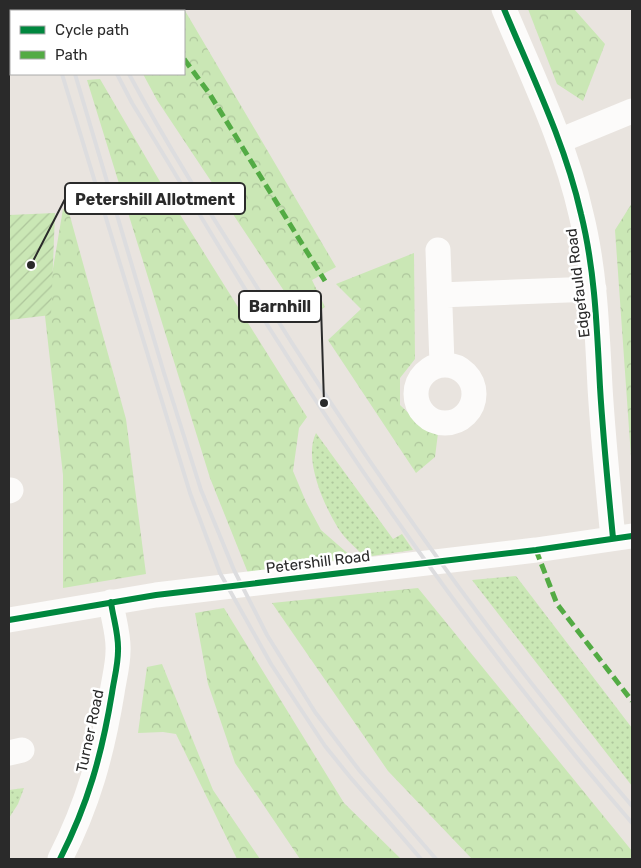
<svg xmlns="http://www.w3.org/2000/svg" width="641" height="868" viewBox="0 0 641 868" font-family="Rubik,sans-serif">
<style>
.grass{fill:url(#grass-dots)}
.forest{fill:url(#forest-crowns)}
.garden{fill:url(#garden-furrows)}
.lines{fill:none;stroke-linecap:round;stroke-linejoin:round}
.minor{stroke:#fcfbfa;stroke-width:25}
.rail{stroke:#dddddf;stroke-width:4}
.quiet{stroke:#53ab44;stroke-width:5;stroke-dasharray:10 5;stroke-linecap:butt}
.cycleway-casing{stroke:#fff;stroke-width:9}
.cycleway{stroke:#00873e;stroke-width:6}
.labels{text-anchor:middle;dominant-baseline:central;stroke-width:5;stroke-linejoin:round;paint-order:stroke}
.street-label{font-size:15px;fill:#2a2a2a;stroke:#fff}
.leader{fill:none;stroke:#2a2a2a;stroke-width:2}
.callout-dot{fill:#2a2a2a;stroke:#fff;stroke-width:2}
.callout{fill:#fff;stroke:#2a2a2a;stroke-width:2}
.callout-label{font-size:16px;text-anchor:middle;font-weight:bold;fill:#2a2a2a}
</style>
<defs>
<pattern id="grass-dots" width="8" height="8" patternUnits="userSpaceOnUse" patternTransform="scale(1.25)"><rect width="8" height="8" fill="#cae7b5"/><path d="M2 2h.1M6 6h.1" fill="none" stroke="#aec69c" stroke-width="1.8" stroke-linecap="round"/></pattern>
<pattern id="forest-crowns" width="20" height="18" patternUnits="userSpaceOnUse" patternTransform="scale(1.25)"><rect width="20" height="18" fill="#cae7b5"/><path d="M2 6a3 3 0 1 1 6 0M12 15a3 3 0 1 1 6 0" fill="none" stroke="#aec69c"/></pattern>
<pattern id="garden-furrows" width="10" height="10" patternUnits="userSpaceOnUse" patternTransform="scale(1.25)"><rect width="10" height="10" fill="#cae7b5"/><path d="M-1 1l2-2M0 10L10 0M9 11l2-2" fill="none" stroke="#aec69c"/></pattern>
</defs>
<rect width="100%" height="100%" fill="#e9e4df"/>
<path class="grass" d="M316,433L393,539L402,534L413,550L365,557C356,548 345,539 338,528C324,505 303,459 316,433Z
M516,576L632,728V786L472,580Z
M24,788L18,804L9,818V790Z"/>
<path class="forest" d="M107,9H184L336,267L312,280L325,307L304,321L157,100L143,74H184V11H109Z
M528,9H574L605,44L583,101L557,84Z
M100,79L169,197L307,417L299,428L293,471L306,502L321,530L353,558L248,573L210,478L87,80Z
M632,203V471L615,230Z
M63,209H68L126,419L146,574L63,588V475L45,316Z
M414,253L415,359L400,378V405L418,422L438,433L435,457L416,473L328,340L361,309L336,284Z
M418,588L632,851V859H472L388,771L272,603Z
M224,608L344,803L401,859H300L235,763L208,684L195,613Z
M162,664L213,790L260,859H237L176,734L163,732L138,733L147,667Z"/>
<path class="garden" d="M55,213L51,315L9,320V215Z"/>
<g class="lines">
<path class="minor" d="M504,9C532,76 565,143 581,214C595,270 597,329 600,387C603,437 608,487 613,538
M559,141L632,111
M438,250L442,364
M440,295L594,289
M416 394a29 29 0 1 1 58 0a29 29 0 1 1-58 0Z
M9,491L11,490
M9,620L156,595L536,550L632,536
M9,753L22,750
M60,859C88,804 102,754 112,693C114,679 118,665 118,651C119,635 113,618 111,602"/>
<path class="rail" d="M41,9L42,11
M53,9L54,11
M84,9L85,11
M95,9L96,11
M62,74L190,493L220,573L271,664L325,746L350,777L421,859
M75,74L164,373L201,490L234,570L267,635L315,712L359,770L436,859
M117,74L132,103C182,184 230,267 282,348C387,514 503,674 632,823
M129,74C167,145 210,213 253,281C367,465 491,642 632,806"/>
<path class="quiet" d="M147,9L149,11
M184,59L209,93L325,281
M536,550L557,604L632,701"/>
<g class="cycleway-casing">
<path id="cycleway" d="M504,9C532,76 565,143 581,214C595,270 597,329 600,387C603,437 608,487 613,538
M9,620L156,595L536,550L632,536
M60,859C88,804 102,754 112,693C114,679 118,665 118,651C119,635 113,618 111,602"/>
</g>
<use href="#cycleway" class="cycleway"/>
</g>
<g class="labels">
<g class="street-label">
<text transform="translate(578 283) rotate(-97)">Edgefauld Road</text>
<text transform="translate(318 562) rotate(-7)">Petershill Road</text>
<text transform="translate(90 731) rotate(-78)">Turner Road</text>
</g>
</g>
<path class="leader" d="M31 265L65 199M324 403L321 306"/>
<g class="callout-dot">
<circle cx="31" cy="265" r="5"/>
<circle cx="324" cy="403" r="5"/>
</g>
<g class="callout">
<rect x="65" y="183" width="180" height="31" rx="5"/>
<rect x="239" y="291" width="82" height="31" rx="5"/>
</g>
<g class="callout-label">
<text x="155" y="205">Petershill Allotment</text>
<text x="280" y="312">Barnhill</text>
</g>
<rect width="641" height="868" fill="none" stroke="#2a2a2a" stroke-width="20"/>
<rect x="10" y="10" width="175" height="65" fill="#ffffff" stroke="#aaaaaa"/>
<rect x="20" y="26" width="25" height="8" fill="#00873e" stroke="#aaaaaa"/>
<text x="55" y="35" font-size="15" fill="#2a2a2a">Cycle path</text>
<rect x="20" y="51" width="25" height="8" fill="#53ab44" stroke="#aaaaaa"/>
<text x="55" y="60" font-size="15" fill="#2a2a2a">Path</text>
</svg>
